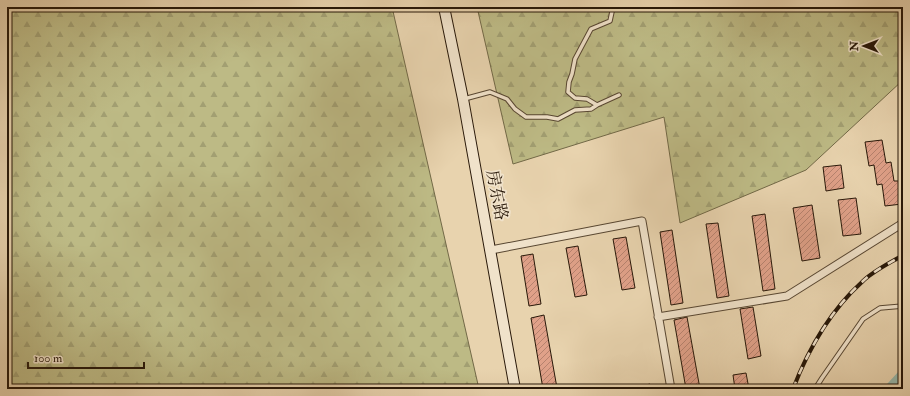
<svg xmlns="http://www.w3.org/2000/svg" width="910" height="396" viewBox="0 0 910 396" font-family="'IM FELL Double Pica','Noto Serif SC',serif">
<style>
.forest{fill:url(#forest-firs);stroke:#726947}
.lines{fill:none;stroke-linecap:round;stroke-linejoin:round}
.river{stroke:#97b8ab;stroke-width:14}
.building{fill:url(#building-hatch);stroke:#281809}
.lane-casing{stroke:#584732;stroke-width:5.5}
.street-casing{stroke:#584732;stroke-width:9}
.secondary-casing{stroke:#281809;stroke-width:12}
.lane{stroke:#f0e2ca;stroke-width:3.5}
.street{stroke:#f0e2ca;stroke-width:7}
.secondary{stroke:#f0e2ca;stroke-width:10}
.rail-casing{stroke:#281809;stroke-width:4}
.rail{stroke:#f0e2ca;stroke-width:2.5;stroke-dasharray:8;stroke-linecap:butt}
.labels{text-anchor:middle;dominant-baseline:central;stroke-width:3.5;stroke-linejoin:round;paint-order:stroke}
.street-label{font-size:17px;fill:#281809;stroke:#f0e2ca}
</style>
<defs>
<pattern id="forest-firs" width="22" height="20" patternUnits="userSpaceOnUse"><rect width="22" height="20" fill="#bdba85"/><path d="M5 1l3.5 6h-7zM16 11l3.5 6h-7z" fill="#a29f72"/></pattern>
<pattern id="building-hatch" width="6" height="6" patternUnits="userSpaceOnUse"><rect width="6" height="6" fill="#e0a189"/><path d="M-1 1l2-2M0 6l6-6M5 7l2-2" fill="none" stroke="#b6826e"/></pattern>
</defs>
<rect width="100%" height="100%" fill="#e8d3ae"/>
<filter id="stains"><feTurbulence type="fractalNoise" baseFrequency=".005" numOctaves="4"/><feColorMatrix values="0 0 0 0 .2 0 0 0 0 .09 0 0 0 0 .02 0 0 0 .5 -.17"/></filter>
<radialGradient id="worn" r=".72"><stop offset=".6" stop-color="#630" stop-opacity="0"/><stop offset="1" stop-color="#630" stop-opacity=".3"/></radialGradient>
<path class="forest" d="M7,7H392L479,389H7Z
M477,7H903V80L806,170L680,223L664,117L513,164Z"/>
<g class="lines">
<path class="river" d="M892,389L903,377"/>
</g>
<path class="building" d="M882,140L886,163L891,162L894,181H899L902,204L885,206L882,184L877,185L874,165L869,166L865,142Z
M841,165L844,188L826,191L823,167Z
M856,198L861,234L843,236L838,200Z
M812,205L820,258L802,261L793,208Z
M765,214L775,289L763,291L752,216Z
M718,223L729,296L717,298L706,224Z
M672,230L683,303L671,305L660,232Z
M626,237L635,288L622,290L613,239Z
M578,246L587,295L575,297L566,248Z
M533,254L541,304L529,306L521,256Z
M753,307L761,356L748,359L740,309Z
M544,315L557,388L550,389H543L531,318Z
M687,317L700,389H686L674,320Z
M746,373L749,389H735L733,375Z
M650,384L651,389H638L637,387Z"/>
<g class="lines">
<g class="lane-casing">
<path id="lane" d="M613,7L610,21L591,29L575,59L572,74L569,82L568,92L575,98L587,99L597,105L619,95
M464,99L490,92L507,99L515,109L526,117H547L558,119L575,110L591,109L597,105
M815,389L822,378L863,319L880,308L903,306"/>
</g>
<g class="street-casing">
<path id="street" d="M491,250L642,221L671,389
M658,317L787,296L903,223"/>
</g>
<g class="secondary-casing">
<path id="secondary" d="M444,7L463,99L515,389"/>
</g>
<use href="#lane" class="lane"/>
<use href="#street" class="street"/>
<use href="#secondary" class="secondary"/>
<g class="rail-casing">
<path id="rail" d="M793,389C808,350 831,310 862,282C873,271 890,263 903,255"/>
</g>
<use href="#rail" class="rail"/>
</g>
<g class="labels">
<g class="street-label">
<text transform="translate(497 195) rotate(79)">房东路</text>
</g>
</g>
<rect width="910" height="396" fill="none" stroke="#e8d3ae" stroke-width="24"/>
<rect x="8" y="8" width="894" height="380" fill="none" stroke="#281809" stroke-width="2"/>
<rect x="12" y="12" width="886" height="372" fill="none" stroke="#281809"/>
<g transform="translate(864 46) rotate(270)" stroke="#f0e2ca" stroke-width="3" paint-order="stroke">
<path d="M0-3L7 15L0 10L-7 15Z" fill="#281809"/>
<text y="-6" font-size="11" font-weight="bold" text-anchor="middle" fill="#281809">N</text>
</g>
<path d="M28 362v6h116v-6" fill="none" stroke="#281809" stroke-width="2"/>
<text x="34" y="362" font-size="12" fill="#281809" stroke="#f0e2ca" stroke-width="3" paint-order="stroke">100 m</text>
<rect width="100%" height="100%" filter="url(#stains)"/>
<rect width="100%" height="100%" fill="url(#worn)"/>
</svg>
